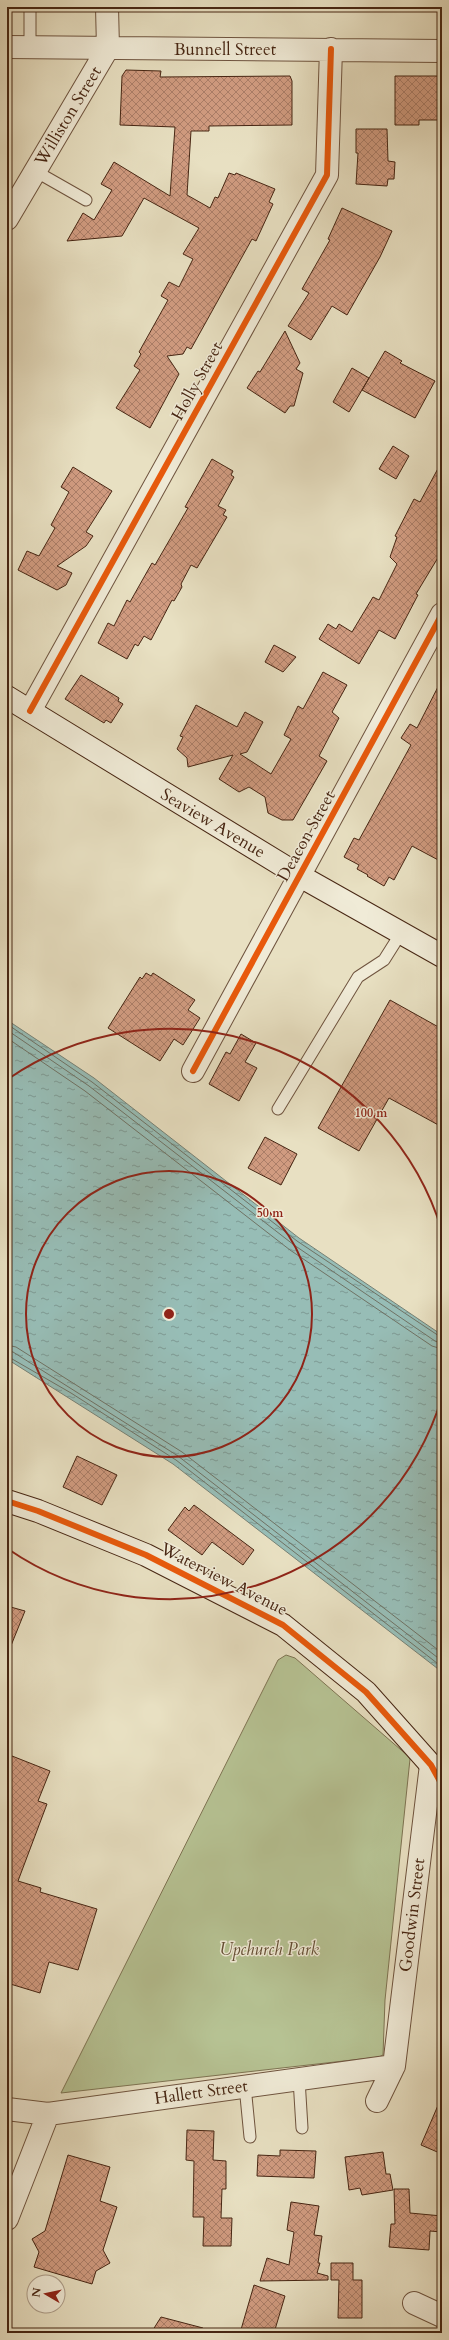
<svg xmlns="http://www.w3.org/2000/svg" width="449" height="2340" viewBox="0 0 449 2340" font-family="Cardo,serif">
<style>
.park{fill:#b6c293;stroke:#7e7453}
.water{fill:url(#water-ripples);stroke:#778175}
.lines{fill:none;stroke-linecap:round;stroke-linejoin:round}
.shore{stroke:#6f7264;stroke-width:1}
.building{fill:url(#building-cross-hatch);stroke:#472613}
.lane-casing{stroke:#6f543f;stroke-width:13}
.street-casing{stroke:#6f543f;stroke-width:24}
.secondary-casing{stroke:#472613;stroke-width:24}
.lane{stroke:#f0ebd7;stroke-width:11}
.street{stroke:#f0ebd7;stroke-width:22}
.secondary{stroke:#f0ebd7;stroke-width:22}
.cycleway-casing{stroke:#f0ebd7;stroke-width:8}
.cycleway{stroke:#e8590c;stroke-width:6}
.ring{fill:none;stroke:#8f2418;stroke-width:2}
.labels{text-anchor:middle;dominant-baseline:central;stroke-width:3;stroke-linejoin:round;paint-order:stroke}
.street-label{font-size:17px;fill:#472613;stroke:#f0ebd7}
.park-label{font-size:17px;font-style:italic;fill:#634d33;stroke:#f0ebd7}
.centre{fill:#8f2418;stroke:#f0ebd7;stroke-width:2}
.ring-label{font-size:12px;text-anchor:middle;font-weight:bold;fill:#8f2418;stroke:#f0ebd7;stroke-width:3;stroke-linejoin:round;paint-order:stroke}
</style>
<defs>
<pattern id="water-ripples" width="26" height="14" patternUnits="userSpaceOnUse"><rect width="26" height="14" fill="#97bdb6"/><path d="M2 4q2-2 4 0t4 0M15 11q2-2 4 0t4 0" fill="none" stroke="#7d9993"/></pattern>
<pattern id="building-cross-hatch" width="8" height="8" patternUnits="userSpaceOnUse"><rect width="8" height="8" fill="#d09b80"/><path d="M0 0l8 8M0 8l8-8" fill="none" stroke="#ab7e68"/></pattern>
</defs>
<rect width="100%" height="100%" fill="#e8e0c2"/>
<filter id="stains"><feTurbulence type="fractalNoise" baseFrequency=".005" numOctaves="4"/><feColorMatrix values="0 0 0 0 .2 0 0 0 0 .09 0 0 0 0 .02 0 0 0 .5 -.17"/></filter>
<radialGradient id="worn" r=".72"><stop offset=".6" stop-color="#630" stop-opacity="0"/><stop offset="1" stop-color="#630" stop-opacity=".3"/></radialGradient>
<path class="park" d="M286,1655L295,1658L408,1756L410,1759L385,2000L383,2055L379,2057L61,2093L278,1660Z"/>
<path class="water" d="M7,1020L94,1078L299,1238L442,1335V1672L173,1464L7,1359Z"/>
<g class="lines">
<path class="shore" d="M7,1024L92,1082L297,1241L442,1338
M7,1030L89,1086L294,1245L435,1341L442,1343
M7,1038L85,1091L290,1250L432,1346L442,1349
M7,1345L16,1347L182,1452L442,1653
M7,1351L13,1352L178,1456L442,1661
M7,1356L71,1393L176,1460L442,1667"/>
</g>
<path class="building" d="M126,70L161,71L160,77L290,76L292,81V125L209,126V131H191L187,195L210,208L215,197L218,198L229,173L235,175L236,173L275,189L269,202L273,204L256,241L252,239L191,349L187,347L183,354L167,356L179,374L150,428L116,408L140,370L134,366L141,354L139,352L168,300L161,296L169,282L179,287L193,259L183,254L199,228L144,198L122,236L67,241L83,213L94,220L112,190L101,184L114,162L170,196L175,127L120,125L122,76Z
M395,76H442V120H419V125H395Z
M356,129H387L388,161L395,162L394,179H388L387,186L356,184L358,153H356Z
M342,208L392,231L380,257L347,315L332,306L311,340L288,326L309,293L302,289L330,240L328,239Z
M285,331L300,363L296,369L303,373L294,406H290L285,413L247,388L258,371L260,372Z
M385,351L402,361L400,363L435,381L415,418L362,390Z
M352,368L369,378L349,412L333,402Z
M393,446L409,456L396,479L379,469Z
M212,459L233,471L231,475L234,477L218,506L226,510L223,515L227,517L197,568L191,565L181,584L182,587L174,601L172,600L151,640L144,636L138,646L135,644L127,659L98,643L108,623L114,626L127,600L130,602L152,563L155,565L188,508L185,507Z
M442,461V551L416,594L418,595L395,639L379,630L359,664L319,639L328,624L336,629L339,624L352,632L373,597L379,600L397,564L390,557L397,537L395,536L414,499L420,502Z
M73,467L112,491L86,532L93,536L86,546L57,566L72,573L66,585L57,590L18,570L27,551L39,556L55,528L51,525L69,492L61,487Z
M274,645L296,657L283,672L265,662Z
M323,672L347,685L332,712L339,718L319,756L327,761L293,820H282L268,813L265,797L249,787L239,792L219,779L233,755L188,767L187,758L177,749L183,737L180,736L196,705L237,727L245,712L263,722L247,752L240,754L271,774L291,739L284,735L298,706L303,709Z
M81,675L119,698L118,701L123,704L111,723L106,720L104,723L65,699Z
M442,679V862L412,846L394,880L389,877L384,886L367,876L368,875L357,869L359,865L344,857L354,838L359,840L411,745L401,738L410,724L417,728Z
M146,973L151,976L153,973L195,1000L188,1010L200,1018L183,1045L174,1039L160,1061L108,1028L140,977L142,979Z
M390,1000L442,1029V1127L389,1098L359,1151L318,1128Z
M241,1034L256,1043L245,1062L257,1068L239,1101L209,1084L226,1052L230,1054Z
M265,1137L297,1154L281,1185L248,1168Z
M77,1456L117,1475L102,1505L63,1487Z
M194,1505L254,1550L243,1565L212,1542L202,1555L168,1530L185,1507L189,1511Z
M7,1606L25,1611L8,1653H7Z
M7,1754L50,1771L38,1801L47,1804L18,1881L41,1888L40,1892L97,1909L78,1970L49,1962L40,1993L7,1983Z
M442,2096V2154L421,2145Z
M187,2130L214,2131L213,2160L226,2161V2189H222L221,2218H232L231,2246H203L204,2217H193L194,2161L186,2160Z
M280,2150L316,2151L314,2178L257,2176L258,2155L280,2156Z
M383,2152L386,2174H390L393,2190L362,2195L360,2188L349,2190L345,2157Z
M68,2155L110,2167L100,2201L117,2207L103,2250L110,2263L96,2271L92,2284L34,2267L39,2252L32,2239L45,2231Z
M394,2189H409L410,2213L442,2216V2232L430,2231L429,2250L389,2247L391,2224H395Z
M291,2202L319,2206L314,2235L322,2236L318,2263H320L317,2273L328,2276V2280L260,2281L267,2258L289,2265L294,2232L287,2230Z
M331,2263H353V2280H362V2318H338L339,2280H331Z
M254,2285L285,2296L274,2333H240Z
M161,2317L203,2328V2333H151Z"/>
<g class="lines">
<g class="lane-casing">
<path id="lane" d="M30,47V7
M35,171L86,200
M278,1109L358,977L384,960L401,933
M299,2079L302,2128
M245,2086L250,2137"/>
</g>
<g class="street-casing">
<path id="street" d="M7,47L442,51
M7,219L108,48L107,7
M30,711L327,175L331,49
M193,1071L442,614
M377,2101L394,2066L431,1765
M7,2109L48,2114L394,2066
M7,2219L48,2114
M414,2303L442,2316"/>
</g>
<g class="secondary-casing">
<path id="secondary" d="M7,697L300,876L442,956
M7,1501L38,1511L146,1555L283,1625L366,1692L431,1765L442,1785"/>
</g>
<use href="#lane" class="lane"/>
<use href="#street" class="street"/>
<use href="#secondary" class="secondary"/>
<g class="cycleway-casing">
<path id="cycleway" d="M30,711L327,175L331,49
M193,1071L442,614
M7,1501L38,1511L146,1555L283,1625L366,1692L431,1765L442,1785"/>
</g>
<use href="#cycleway" class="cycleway"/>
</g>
<g class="ring">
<circle cx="169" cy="1314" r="143"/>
<path d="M442 1397A285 285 0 0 1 8 1549M8 1079A285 285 0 0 1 442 1231"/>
</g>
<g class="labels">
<g class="street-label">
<text x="225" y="49">Bunnell Street</text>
<text transform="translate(68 116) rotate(-59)">Williston Street</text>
<text transform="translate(197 381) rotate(-61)">Holly Street</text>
<text transform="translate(213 823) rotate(31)">Seaview Avenue</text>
<text transform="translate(306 836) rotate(-61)">Deacon Street</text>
<text transform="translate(224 1579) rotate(27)">Waterview Avenue</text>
<text transform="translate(412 1915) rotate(-83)">Goodwin Street</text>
<text transform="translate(201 2092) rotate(-8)">Hallett Street</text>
</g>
<g class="park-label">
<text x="269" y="1949">Upchurch Park</text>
</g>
</g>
<circle cx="169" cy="1314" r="6" class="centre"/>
<g class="ring-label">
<text x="371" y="1117">100 m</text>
<text x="270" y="1217">50 m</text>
</g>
<rect width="449" height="2340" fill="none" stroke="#e8e0c2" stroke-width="24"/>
<rect x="8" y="8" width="433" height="2324" fill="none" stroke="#472613" stroke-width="2"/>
<rect x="12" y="12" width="425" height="2316" fill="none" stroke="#472613"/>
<g transform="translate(46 2294) rotate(279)"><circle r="19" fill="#f0ebd7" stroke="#ac9c89"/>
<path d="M0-3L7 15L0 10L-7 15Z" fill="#8f2418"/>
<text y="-6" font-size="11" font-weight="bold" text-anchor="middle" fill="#472613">N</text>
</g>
<rect width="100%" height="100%" filter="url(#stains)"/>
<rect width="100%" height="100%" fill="url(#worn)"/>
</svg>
